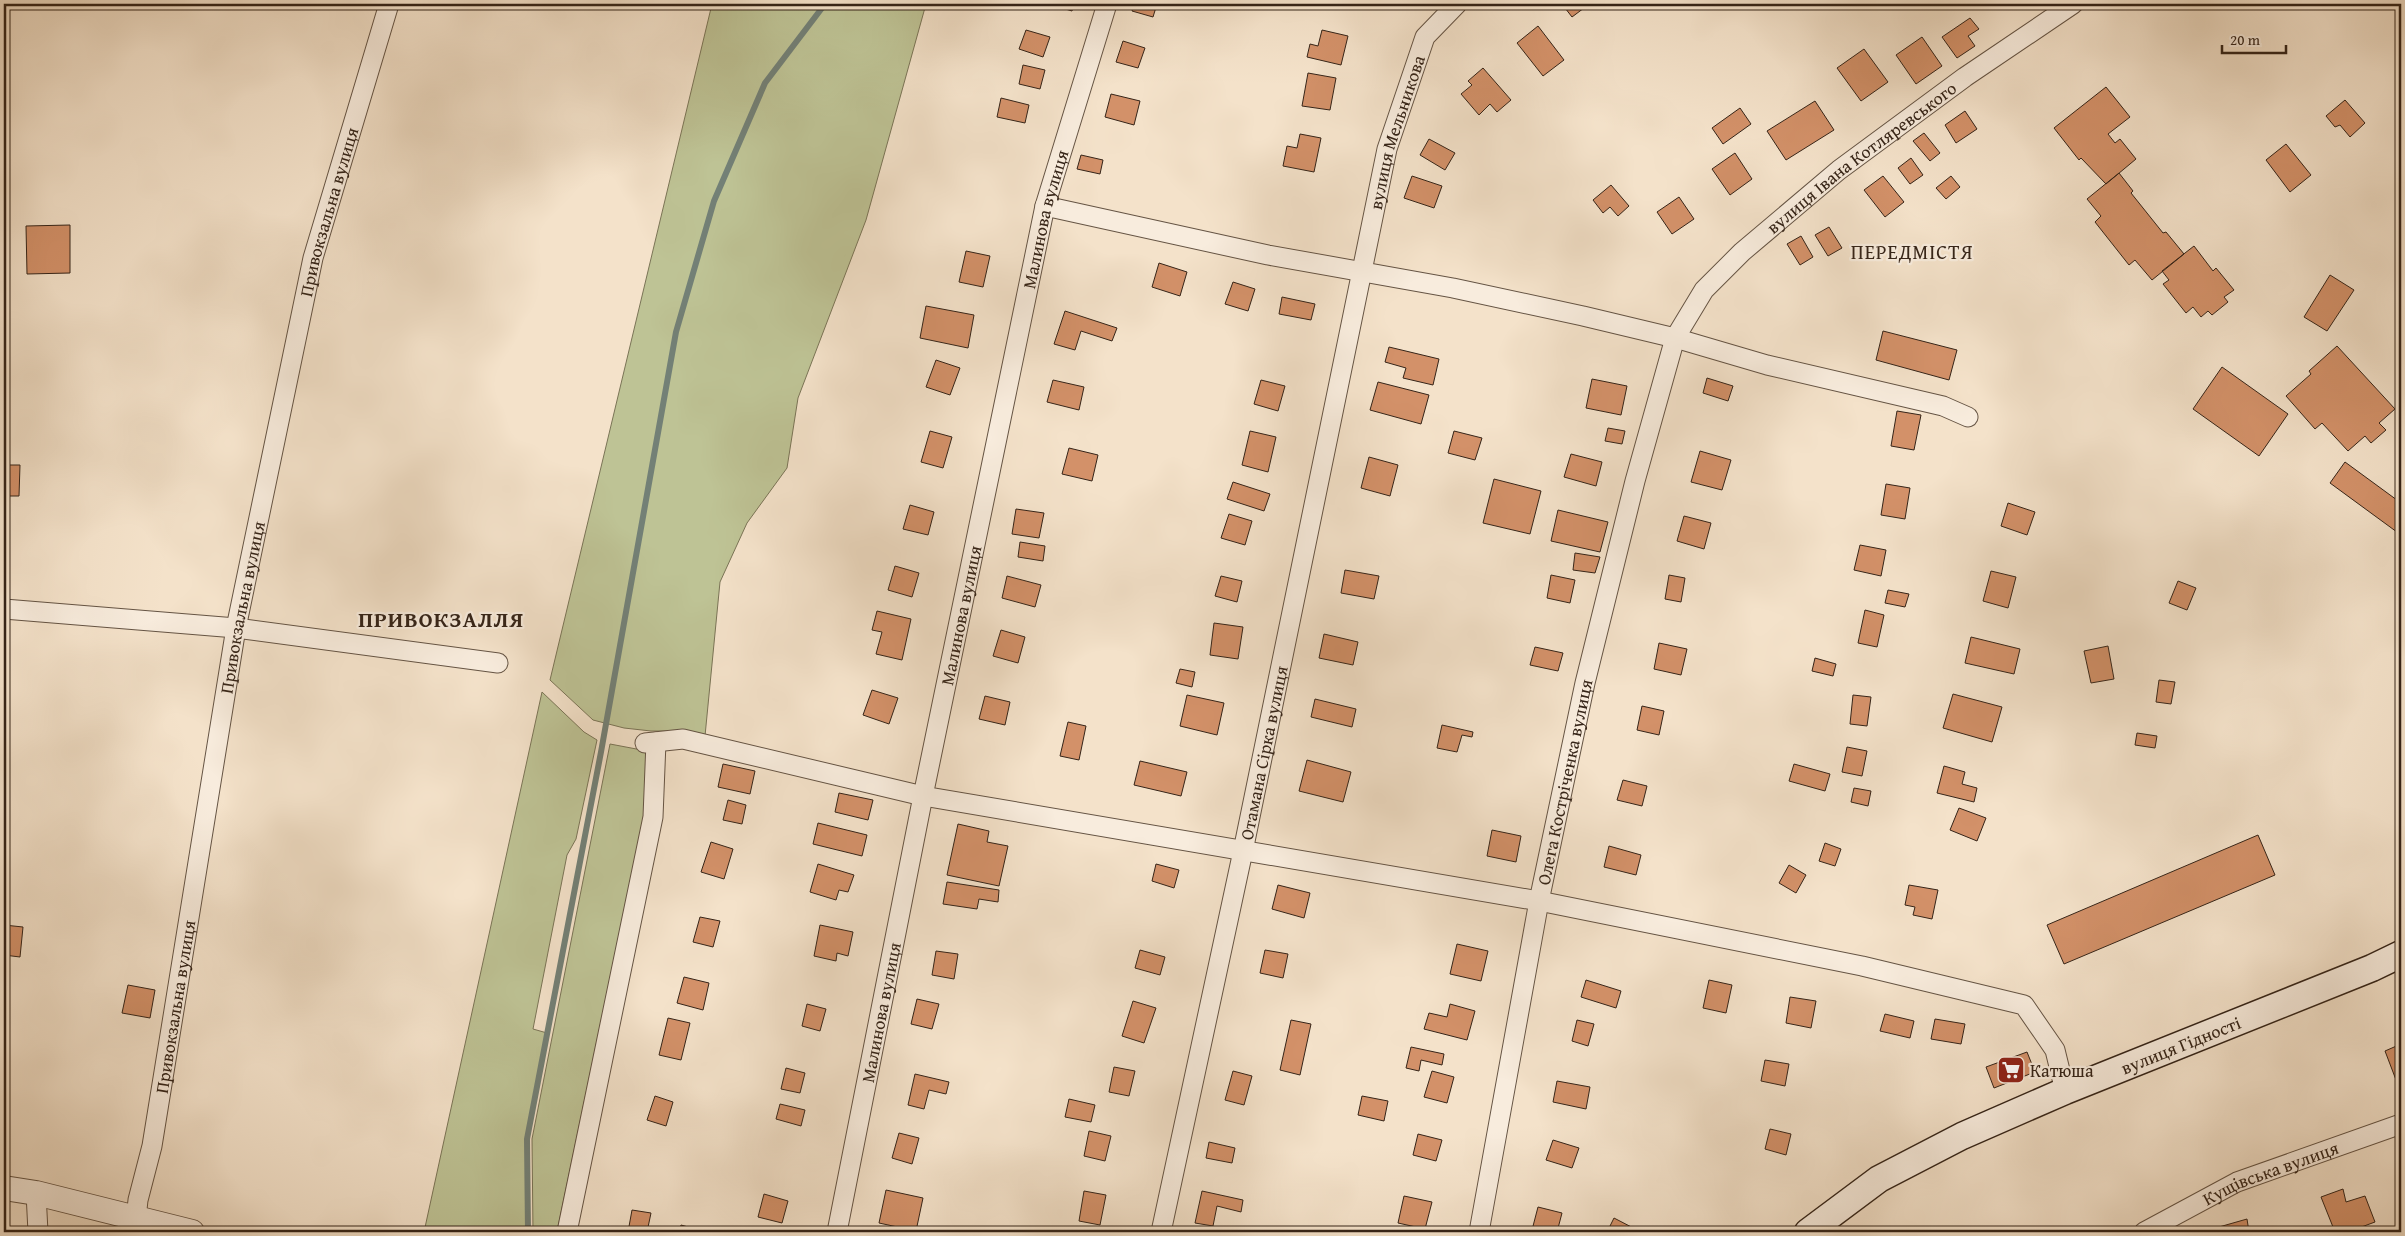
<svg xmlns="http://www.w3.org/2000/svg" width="2405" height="1236" viewBox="0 0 2405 1236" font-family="'Gentium Book Plus',serif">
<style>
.green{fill:#bec395;stroke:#7a7456}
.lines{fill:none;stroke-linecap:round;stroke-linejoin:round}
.stream{stroke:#738076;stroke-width:6}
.building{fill:#d39169;stroke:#352418}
.minor-casing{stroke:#655444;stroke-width:21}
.tertiary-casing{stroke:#655444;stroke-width:26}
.secondary-casing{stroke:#352418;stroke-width:29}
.minor{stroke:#f8ecdd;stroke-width:19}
.tertiary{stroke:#f8ecdd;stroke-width:24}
.secondary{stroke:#f8ecdd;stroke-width:26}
.labels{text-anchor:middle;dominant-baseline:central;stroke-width:4.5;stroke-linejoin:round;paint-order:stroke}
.street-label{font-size:18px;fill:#352418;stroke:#f8ecdd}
.poi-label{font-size:18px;fill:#352418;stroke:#f8ecdd;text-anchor:start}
.quarter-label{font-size:20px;letter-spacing:1px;fill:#352418;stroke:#f8ecdd}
.district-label{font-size:22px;font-weight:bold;letter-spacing:1px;fill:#352418;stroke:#f8ecdd}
</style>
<rect width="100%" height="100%" fill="#f4e2ca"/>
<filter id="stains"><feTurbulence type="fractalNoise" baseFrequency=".004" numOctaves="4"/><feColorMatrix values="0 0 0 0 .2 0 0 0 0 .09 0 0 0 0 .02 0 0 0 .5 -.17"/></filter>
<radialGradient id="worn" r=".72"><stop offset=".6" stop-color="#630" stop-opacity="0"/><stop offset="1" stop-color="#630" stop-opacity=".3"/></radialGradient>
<path class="green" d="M712,4H926L866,220L798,398L787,468L747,523L720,582L705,736L684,731H651L624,728L593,720L550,680Z
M542,692L584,732L597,740L576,839L567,855L533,1029L547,1033L527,1139L528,1232H424Z
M610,744L647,751L646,806L557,1232H533L532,1139Z"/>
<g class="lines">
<path class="stream" d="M528,1232L527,1139L601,752L676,332L714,201L765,83L825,4"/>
</g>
<path class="building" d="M1049,4H1074L1072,11Z
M1134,4H1157L1153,17L1132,11Z
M1562,4H1587L1588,5L1572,17Z
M1970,18L1979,29L1968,36L1975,46L1957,58L1942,37Z
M1538,26L1564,60L1543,76L1517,43Z
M1026,30L1050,37L1043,57L1019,49Z
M1322,30L1348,36L1341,65L1307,57L1310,44L1318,46Z
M1922,37L1942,66L1916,84L1896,55Z
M1123,41L1145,48L1138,68L1116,62Z
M1864,49L1888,82L1861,101L1837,68Z
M1023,65L1045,70L1040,89L1019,84Z
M1483,68L1511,100L1497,112L1490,104L1479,115L1461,94L1472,85L1468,81Z
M1308,73L1336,78L1330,110L1302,106Z
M2106,87L2130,117L2108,134L2115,143L2120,139L2136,159L2106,184L2081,158L2079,160L2054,128Z
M1111,94L1140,101L1134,125L1105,117Z
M1001,98L1029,105L1025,123L997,117Z
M2345,100L2365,123L2350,137L2340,125L2335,127L2326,116Z
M1815,101L1834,130L1786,160L1767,131Z
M1740,108L1751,124L1723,144L1712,128Z
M1965,111L1977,129L1956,143L1945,125Z
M1924,133L1940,153L1930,161L1913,141Z
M1300,134L1321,138L1314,172L1283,166L1287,146L1297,148Z
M1429,139L1455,153L1445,170L1420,155Z
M2286,144L2311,175L2290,192L2266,160Z
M1735,153L1752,179L1730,195L1712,169Z
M1081,155L1103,160L1100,174L1077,169Z
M1911,158L1923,175L1910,184L1898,168Z
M2119,173L2133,191L2131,193L2163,233L2166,232L2184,254L2152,280L2135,260L2129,265L2095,222L2101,216L2087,199Z
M1412,176L1442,186L1434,208L1404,198Z
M1883,176L1904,202L1885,217L1864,190Z
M1951,176L1960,187L1946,199L1936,188Z
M1611,185L1629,206L1618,216L1610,207L1603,213L1593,200Z
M1679,197L1694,219L1672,234L1657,212Z
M70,225V273L27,274L26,226Z
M1829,227L1842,248L1828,256L1815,235Z
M1801,236L1813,257L1800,265L1787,244Z
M2194,246L2213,271L2216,268L2234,290L2224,297L2228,302L2212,315L2208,311L2201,317L2193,307L2186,313L2163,284L2169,280L2162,271Z
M966,251L990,256L983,287L959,282Z
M1159,263L1187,272L1180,296L1152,287Z
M2330,275L2354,290L2327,331L2304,317Z
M1233,282L1255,289L1248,311L1225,304Z
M1282,297L1315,304L1311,320L1279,314Z
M926,306L974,315L968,348L920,338Z
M1065,311L1117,328L1112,341L1081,331L1075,350L1054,344Z
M1883,331L1957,350L1949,380L1876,360Z
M2337,346L2395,409L2379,423L2386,430L2371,443L2365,436L2348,451L2322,423L2315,429L2286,396L2311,374L2309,371Z
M1389,347L1439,359L1433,385L1403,378L1406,368L1385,362Z
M936,360L960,368L950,395L926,387Z
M2222,367L2288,414L2259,456L2193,409Z
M1707,378L1733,386L1728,401L1703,393Z
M1592,379L1627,386L1621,415L1586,408Z
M1053,380L1084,387L1079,410L1047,402Z
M1261,380L1285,386L1278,411L1254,404Z
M1378,382L1429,395L1421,424L1370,410Z
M1897,411L1921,415L1914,450L1891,446Z
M1608,428L1625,431L1622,444L1605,441Z
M930,431L952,437L943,468L921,462Z
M1250,431L1276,437L1268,472L1242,465Z
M1454,431L1482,438L1475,460L1448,453Z
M1069,448L1098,455L1092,481L1062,474Z
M1700,451L1731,460L1722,490L1691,482Z
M1571,454L1602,462L1596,486L1564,477Z
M1369,457L1398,465L1390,496L1361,488Z
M2345,462L2401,503V535L2330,483Z
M4,465H20L19,496H4Z
M1494,479L1541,491L1530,534L1483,523Z
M1233,482L1270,494L1264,511L1227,499Z
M1886,484L1910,488L1905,519L1881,515Z
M2008,503L2035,512L2027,535L2001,526Z
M910,505L934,512L928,535L903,529Z
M1016,509L1044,513L1039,538L1012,534Z
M1558,510L1608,522L1600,552L1551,541Z
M1229,514L1252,521L1245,545L1221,538Z
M1684,516L1711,523L1704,549L1677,541Z
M1020,542L1045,546L1043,561L1018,557Z
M1860,545L1886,550L1881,576L1854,570Z
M1575,553L1600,557L1595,573L1573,570Z
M895,566L919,573L912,597L888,590Z
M1345,570L1379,576L1374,599L1341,593Z
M1991,571L2016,577L2008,608L1983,601Z
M1551,575L1575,580L1570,603L1547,598Z
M1669,575L1685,578L1681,602L1665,599Z
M1007,576L1041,585L1035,607L1002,598Z
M1221,576L1242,581L1237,602L1215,596Z
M2178,581L2196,588L2187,610L2169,603Z
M1888,590L1909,594L1905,607L1885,603Z
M1865,610L1884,615L1877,647L1858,643Z
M877,611L911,619L902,660L876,654L882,632L872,630Z
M1214,623L1243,627L1238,659L1210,655Z
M1001,630L1025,637L1018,663L993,656Z
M1324,634L1358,642L1353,665L1319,658Z
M1971,637L2020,649L2014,674L1965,663Z
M1659,643L1687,649L1681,675L1654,669Z
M2108,646L2114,679L2091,683L2084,651Z
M1535,647L1563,653L1558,671L1530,665Z
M1815,658L1836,664L1833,676L1812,671Z
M1180,669L1195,672L1192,687L1176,683Z
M2159,680L2175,682L2171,704L2156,702Z
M872,690L898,698L889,724L863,715Z
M1953,694L2002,707L1992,742L1943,728Z
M1187,695L1224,703L1217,735L1180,726Z
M1853,695L1871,697L1867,726L1850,724Z
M985,696L1010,702L1005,725L979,719Z
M1315,699L1356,709L1352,727L1311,717Z
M1642,706L1664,711L1659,735L1637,730Z
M1068,722L1086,726L1079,760L1060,756Z
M1442,725L1473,732L1472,737L1462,735L1457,752L1437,748Z
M2137,733L2157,736L2155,748L2135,745Z
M1847,747L1867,751L1862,776L1842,772Z
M1307,760L1351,772L1343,802L1299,791Z
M1140,761L1187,772L1181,796L1134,785Z
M723,764L755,771L750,794L718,787Z
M1794,764L1830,774L1825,791L1789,781Z
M1944,766L1965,772L1962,784L1977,788L1974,802L1937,793Z
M1623,780L1647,786L1642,806L1617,800Z
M1854,788L1871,791L1868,806L1851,802Z
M839,793L873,800L868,820L835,812Z
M728,800L746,805L742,824L723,820Z
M1959,808L1986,818L1977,841L1950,830Z
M818,823L867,835L862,856L813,844Z
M958,824L989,831L987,842L1008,846L999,886L947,875Z
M1492,830L1521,836L1516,862L1487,856Z
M2258,835L2275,875L2064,964L2047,925Z
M711,842L733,849L724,879L701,872Z
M1825,843L1841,849L1835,866L1819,861Z
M1609,846L1641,855L1636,875L1604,867Z
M818,864L854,875L848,892L839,890L836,900L810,892Z
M1156,864L1179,870L1174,888L1152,881Z
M1789,865L1806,875L1796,893L1779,883Z
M947,882L999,890L998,902L979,899L977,909L943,904Z
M1278,885L1310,893L1304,918L1272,909Z
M1909,885L1938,890L1932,919L1913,915L1915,907L1905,905Z
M700,917L720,921L713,947L693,942Z
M4,925L23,927L20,957L4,955Z
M820,925L853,932L848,956L837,953L836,961L814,956Z
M1457,944L1488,951L1481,981L1450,974Z
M1140,950L1165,957L1160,975L1135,968Z
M1265,950L1288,954L1283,978L1260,973Z
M936,951L958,954L954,979L932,975Z
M684,977L709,983L703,1010L677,1003Z
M1586,980L1621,991L1616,1008L1581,997Z
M1709,980L1732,985L1726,1013L1703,1008Z
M128,985L155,990L150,1018L122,1013Z
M1790,997L1816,1001L1811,1028L1786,1023Z
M917,999L939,1004L932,1029L911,1024Z
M1133,1001L1156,1008L1144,1043L1122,1036Z
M807,1004L826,1009L820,1031L802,1026Z
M1450,1004L1475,1011L1467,1040L1424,1029L1429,1013L1447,1017Z
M1885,1014L1914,1021L1910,1038L1880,1031Z
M668,1018L690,1023L681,1060L659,1055Z
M1935,1019L1965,1024L1961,1044L1931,1039Z
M1291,1020L1311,1024L1300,1075L1280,1070Z
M1577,1020L1594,1024L1588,1046L1572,1041Z
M2401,1044V1093L2385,1051Z
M1411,1047L1444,1054L1442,1065L1421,1060L1419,1071L1406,1068Z
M2027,1052L2035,1072L1994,1088L1986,1067Z
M1765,1060L1789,1064L1785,1086L1761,1081Z
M1114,1067L1135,1071L1129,1096L1109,1092Z
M786,1068L805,1073L800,1093L781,1089Z
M1233,1071L1252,1076L1244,1105L1225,1100Z
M1432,1071L1454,1077L1447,1103L1424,1097Z
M915,1074L949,1082L946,1094L929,1090L924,1109L908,1105Z
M1557,1081L1590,1087L1586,1109L1553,1102Z
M655,1096L673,1102L666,1126L647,1120Z
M1362,1096L1388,1101L1384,1121L1358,1115Z
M1069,1099L1095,1105L1091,1122L1065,1117Z
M780,1104L805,1110L801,1126L776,1119Z
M1770,1129L1791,1134L1786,1155L1765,1149Z
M1089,1131L1111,1136L1105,1161L1084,1156Z
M899,1133L919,1138L912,1164L892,1158Z
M1418,1134L1442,1140L1436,1161L1413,1155Z
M1553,1140L1579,1148L1572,1168L1546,1160Z
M1209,1142L1235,1148L1232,1163L1206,1158Z
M2343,1189L2346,1202L2365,1196L2375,1222L2356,1229L2357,1232H2335L2321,1197Z
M886,1190L923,1198L916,1231L879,1223Z
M1084,1191L1106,1195L1100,1225L1079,1221Z
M1202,1191L1243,1200L1241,1212L1217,1206L1213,1226L1195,1223Z
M764,1194L788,1201L782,1223L758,1217Z
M1404,1196L1432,1202L1425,1229L1398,1223Z
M1538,1207L1562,1213L1557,1232L1532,1230Z
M632,1210L651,1213L647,1232H628Z
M1614,1218L1641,1232H1607Z
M2247,1219L2249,1232H2220L2219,1227Z
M681,1225L699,1230V1232H679Z"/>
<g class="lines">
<g class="minor-casing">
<g id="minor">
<path d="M1045,206L1268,255L1453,288L1583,316L1675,338L1767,365L1943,406L1968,417"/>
<path d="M4,609L236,628L498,663"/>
<path d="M645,743L683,739L923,796L1539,901L1862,966L2024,1005L2055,1050L2065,1091"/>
<path d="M36,1193L38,1232"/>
<path id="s1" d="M136,1219L138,1200L152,1146L236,628L313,258L389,4"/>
<path d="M567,1232L653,817L656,742"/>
<path id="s2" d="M837,1232L923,796L1045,206L1107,4"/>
<path id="s3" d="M1161,1232L1243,851L1387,149L1425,37L1457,4"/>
<path id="s4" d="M1479,1232L1539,901L1585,683L1635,481L1675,338L1704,290L1742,252L1839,170L1965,77L2073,4"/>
<path id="s5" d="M2144,1232L2237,1182L2401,1124"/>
</g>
</g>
<g class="tertiary-casing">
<path id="tertiary" d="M4,1188L36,1193L192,1232"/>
</g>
<g class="secondary-casing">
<g id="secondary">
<path id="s6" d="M1808,1232L1879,1179L1962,1136L2065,1091L2372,968L2401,954"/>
</g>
</g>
<use href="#minor" class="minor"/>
<use href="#tertiary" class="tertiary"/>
<use href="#secondary" class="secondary"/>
</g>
<defs>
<g id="supermarket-square" transform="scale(1.4375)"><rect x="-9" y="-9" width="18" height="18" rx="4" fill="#8f2418" stroke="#f8ecdd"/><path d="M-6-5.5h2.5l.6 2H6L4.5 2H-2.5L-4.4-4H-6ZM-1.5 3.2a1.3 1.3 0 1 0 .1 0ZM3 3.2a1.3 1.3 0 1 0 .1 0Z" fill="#fff"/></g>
</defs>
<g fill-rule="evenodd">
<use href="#supermarket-square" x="2011" y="1070"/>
</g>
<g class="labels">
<g class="street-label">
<text stroke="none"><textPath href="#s3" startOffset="1125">вулиця Мельникова</textPath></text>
<text stroke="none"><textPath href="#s4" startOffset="1178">вулиця Івана Котляревського</textPath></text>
<text stroke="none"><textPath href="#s1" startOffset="1026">Привокзальна вулиця</textPath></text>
<text stroke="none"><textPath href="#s2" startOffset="1034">Малинова вулиця</textPath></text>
<text stroke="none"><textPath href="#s1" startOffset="621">Привокзальна вулиця</textPath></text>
<text stroke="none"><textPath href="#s2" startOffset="629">Малинова вулиця</textPath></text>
<text stroke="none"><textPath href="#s3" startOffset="490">Отамана Сірка вулиця</textPath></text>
<text stroke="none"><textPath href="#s4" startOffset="458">Олега Костріченка вулиця</textPath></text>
<text stroke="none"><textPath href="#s1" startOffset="216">Привокзальна вулиця</textPath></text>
<text stroke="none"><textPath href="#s2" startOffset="224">Малинова вулиця</textPath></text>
<text stroke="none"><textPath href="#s6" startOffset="419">вулиця Гідності</textPath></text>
<text stroke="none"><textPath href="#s5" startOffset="140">Кущівська вулиця</textPath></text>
</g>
<g class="poi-label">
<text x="2030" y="1070">Катюша</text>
</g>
<g class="quarter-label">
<text x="1912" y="251">ПЕРЕДМІСТЯ</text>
</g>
<g class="district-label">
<text x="441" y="619">ПРИВОКЗАЛЛЯ</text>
</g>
</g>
<rect width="2405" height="1236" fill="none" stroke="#f4e2ca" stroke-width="20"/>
<rect x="5" y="5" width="2395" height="1226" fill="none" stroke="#352418" stroke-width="2.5"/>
<rect x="10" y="10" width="2385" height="1216" fill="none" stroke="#352418"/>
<path d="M2222 45v8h64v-8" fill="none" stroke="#352418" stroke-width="2.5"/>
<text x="2230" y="45" font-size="15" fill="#352418" stroke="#f8ecdd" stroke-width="4" paint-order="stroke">20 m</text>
<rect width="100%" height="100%" filter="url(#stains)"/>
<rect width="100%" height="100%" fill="url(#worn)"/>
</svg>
